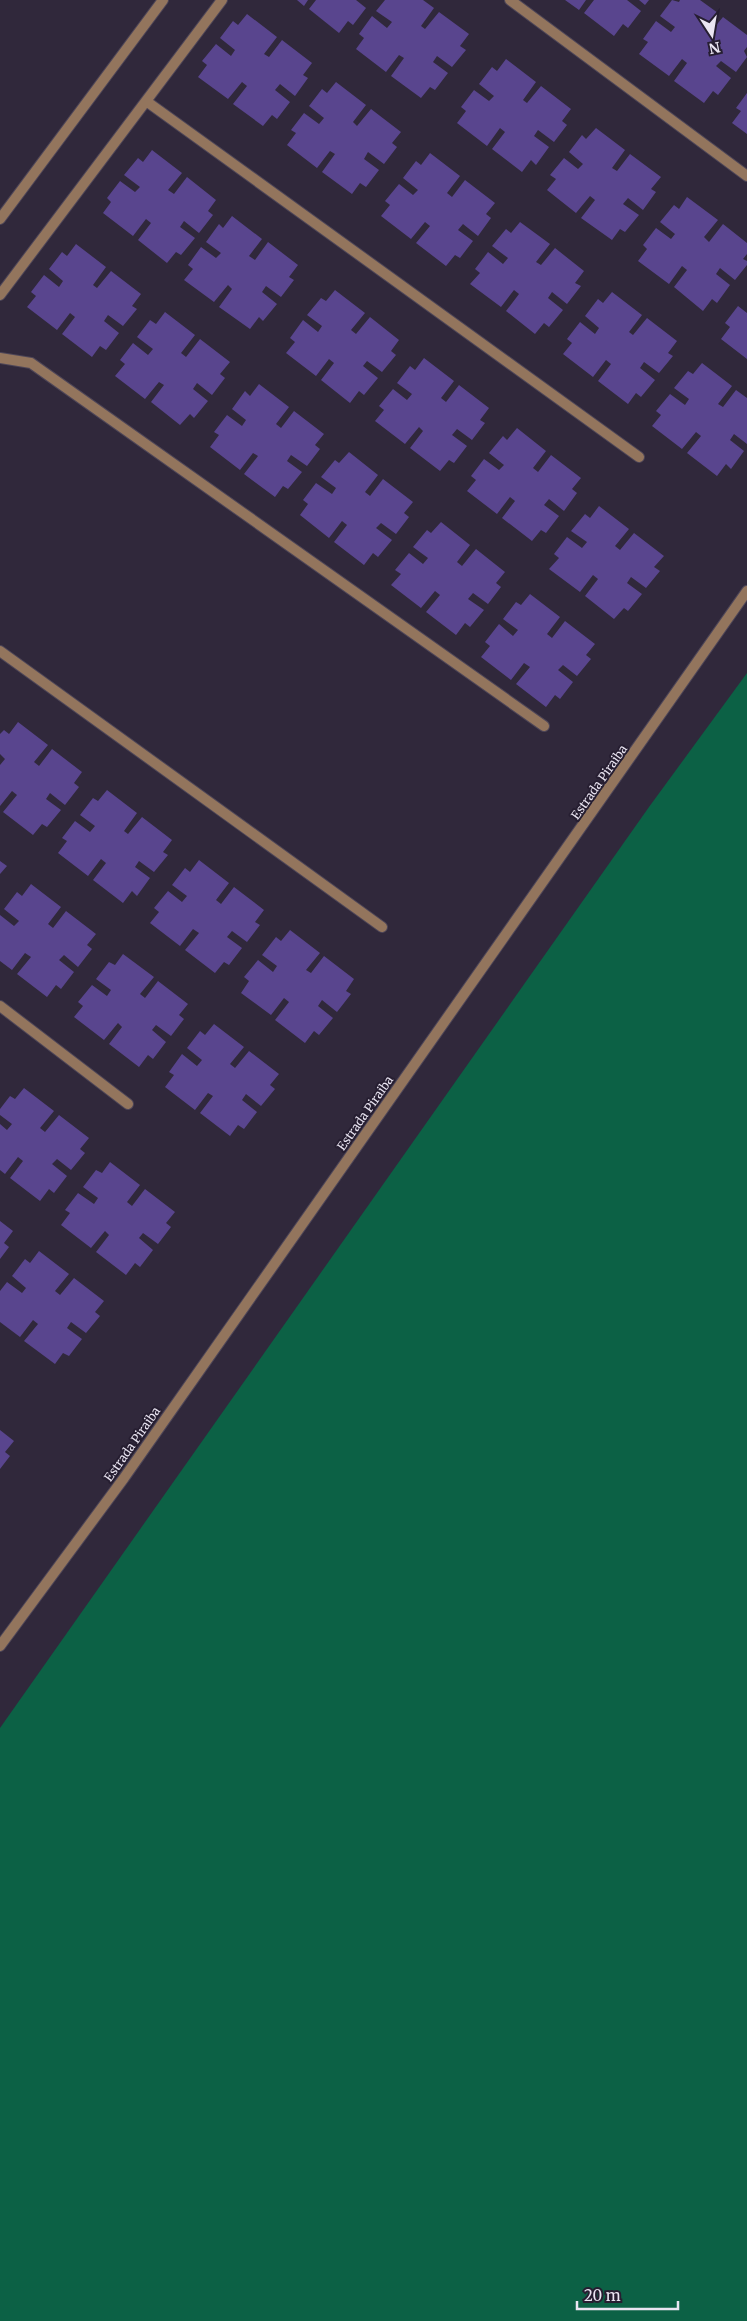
<svg xmlns="http://www.w3.org/2000/svg" width="747" height="2321" viewBox="0 0 747 2321" font-family="Merriweather,serif">
<style>
.green{fill:#0c6145}
.building{fill:#59458e}
.lines{fill:none;stroke-linecap:round;stroke-linejoin:round}
.lane-casing{stroke:#4e4658;stroke-width:12}
.street-casing{stroke:#4e4658;stroke-width:12}
.lane{stroke:#93755d;stroke-width:10}
.street{stroke:#93755d;stroke-width:10}
.labels{text-anchor:middle;dominant-baseline:central;stroke-width:4;stroke-linejoin:round;paint-order:stroke}
.street-label{font-size:12px;fill:#eae5f2;stroke:#261e31}
</style>
<rect width="100%" height="100%" fill="#30283b"/>
<path class="green" d="M747,673V2321H0V1728L649,807Z"/>
<path class="building" d="M297,0H308L304,6Z
M316,0H356L366,8L353,25L348,21L339,33L309,9Z
M385,0H423L434,8L421,26L425,29L439,12L469,34L460,46L466,50L452,67L437,56L433,62L448,73L435,90L430,87L421,98L391,76L404,58L399,55L386,72L356,49L364,38L359,34L372,16L387,28L392,22L376,11Z
M565,0H586L579,10Z
M594,0H627L641,11L628,28L623,24L614,36L584,13Z
M639,0H649L645,5Z
M672,0L679,2L680,0H700L718,13L705,30L709,34L723,17L747,35V47L744,51L747,57L736,72L721,61L716,66L731,78L718,95L713,91L704,103L674,81L687,63L682,59L669,76L639,54L648,42L643,39L656,21L671,32L675,27L660,16Z
M247,14L277,37L264,54L269,57L282,40L312,63L303,75L308,78L295,96L280,84L275,90L290,102L277,119L272,115L263,126L233,104L247,86L242,82L228,99L198,77L207,65L202,61L216,44L231,56L235,50L220,38L233,21L238,25Z
M506,59L536,82L523,100L527,103L541,86L571,109L562,121L567,125L554,142L538,130L534,136L549,147L536,165L531,160L522,172L492,149L505,132L500,128L487,146L457,123L466,111L461,107L474,90L489,101L494,96L479,84L492,67L497,71Z
M336,82L366,105L353,122L357,126L371,109L401,132L392,143L397,147L384,164L368,152L364,159L379,170L366,187L360,183L352,194L322,172L335,154L330,151L317,168L287,145L296,133L291,130L304,113L319,124L324,118L309,106L322,89L327,93Z
M747,93V134L732,123L741,111L736,108Z
M596,128L625,150L612,168L617,171L630,154L661,177L651,189L656,192L643,210L628,198L623,204L639,215L625,232L620,229L612,240L581,218L595,200L590,196L576,213L547,190L556,179L550,175L564,158L578,169L583,164L569,152L582,135L586,139Z
M152,150L182,173L168,190L174,194L187,177L216,200L208,211L213,215L199,233L184,221L180,227L195,238L181,255L176,252L167,263L138,240L151,223L146,219L133,236L103,213L111,202L107,198L120,181L135,192L140,187L124,175L138,158L143,162Z
M430,153L460,176L447,193L452,197L465,180L495,203L486,214L491,218L478,236L463,224L458,230L473,241L460,258L455,255L446,266L416,243L430,226L425,222L411,239L381,216L390,205L385,201L399,184L413,195L418,190L403,178L416,161L421,165Z
M687,197L718,220L704,237L709,242L723,224L747,243V254L743,259L747,261V265L735,280L720,268L716,274L730,285L717,303L712,299L703,311L674,287L687,270L682,266L669,284L638,261L647,249L643,245L656,228L671,239L675,234L660,222L674,205L679,209Z
M232,216L262,239L249,256L255,260L268,242L298,265L289,277L294,280L281,297L266,286L262,292L277,304L263,321L259,317L250,329L219,307L232,289L228,285L214,302L184,280L193,269L188,265L201,247L216,258L221,253L206,242L219,224L223,228Z
M520,222L550,244L536,262L541,265L555,248L584,271L575,283L581,286L567,304L552,292L548,298L563,310L549,327L544,323L535,334L506,311L519,294L514,290L501,307L470,284L480,273L475,269L488,252L503,264L508,258L492,246L506,229L511,233Z
M76,244L106,267L93,285L97,288L111,271L141,294L132,306L137,309L123,326L108,315L104,321L119,333L106,350L100,346L92,357L62,334L75,317L70,313L57,330L27,307L36,296L31,292L44,275L59,287L63,281L49,269L62,252L67,256Z
M335,290L365,313L351,330L356,334L370,317L399,340L391,351L396,355L382,372L367,361L363,366L378,378L364,395L359,391L350,403L321,380L334,363L329,359L316,376L286,353L295,342L290,338L303,320L318,332L322,326L307,315L321,298L326,301Z
M612,292L642,315L629,332L633,335L647,318L677,341L668,353L673,356L659,373L644,362L640,368L655,380L641,397L636,393L628,404L598,381L611,364L606,360L593,377L563,354L572,343L567,339L580,322L595,334L599,328L585,316L598,299L603,303Z
M738,306L747,313V359L721,339L730,327L725,323Z
M165,312L195,335L181,353L186,357L200,339L230,362L220,374L225,378L212,395L197,383L193,389L208,401L194,418L190,414L180,425L151,402L164,385L159,382L145,399L115,376L125,364L120,360L133,343L148,355L153,349L137,337L150,320L156,324Z
M424,358L454,381L441,398L446,402L459,385L489,408L480,420L485,423L472,440L457,429L452,435L467,446L454,463L449,460L440,471L410,448L423,431L419,427L405,444L375,421L384,410L379,406L393,389L407,400L412,394L397,383L410,366L415,370Z
M702,363L732,386L718,404L723,407L736,390L747,398V444L734,434L730,440L744,451L731,469L726,464L717,476L687,453L701,436L696,432L682,449L652,426L661,415L656,411L670,394L685,405L689,399L674,388L688,371L693,374Z
M259,384L289,407L276,424L281,428L294,411L324,434L315,445L320,449L307,466L291,455L287,461L302,472L288,489L283,486L275,497L244,474L258,456L253,453L240,470L210,447L219,435L214,432L227,415L242,426L246,420L232,409L245,391L250,396Z
M517,428L546,451L533,468L538,472L551,455L581,478L572,489L577,493L564,511L549,499L544,505L559,516L546,533L541,530L532,541L502,518L515,501L510,497L497,514L467,491L476,480L471,476L484,459L499,470L504,465L489,453L503,436L507,440Z
M349,452L378,475L365,492L370,496L383,479L413,502L404,513L409,517L396,534L381,523L376,528L392,540L378,557L373,553L364,565L334,542L347,525L342,521L329,538L300,515L308,504L303,500L316,483L332,494L336,488L321,477L335,460L339,463Z
M599,506L629,529L615,546L620,550L634,533L664,556L654,567L660,571L646,588L631,577L627,583L642,594L628,611L624,608L614,619L585,596L598,579L593,575L580,592L549,569L559,558L554,554L567,537L582,548L587,542L571,531L585,514L590,518Z
M441,522L470,545L457,562L462,566L476,549L505,572L496,583L501,587L488,604L473,593L468,599L484,610L470,627L465,623L456,635L426,612L440,595L435,591L421,608L391,585L401,574L395,570L409,553L423,564L428,558L413,547L427,530L431,533Z
M530,594L560,617L547,634L552,638L565,621L595,644L586,655L591,659L577,676L563,665L558,670L573,682L560,699L555,695L546,707L516,684L530,667L524,663L511,680L481,657L490,646L485,642L499,624L513,636L518,630L503,619L516,602L521,605Z
M18,722L48,745L34,762L39,766L52,749L82,772L74,783L79,787L65,805L50,793L46,799L61,810L47,827L42,824L33,835L3,812L17,795L12,791L0,806V765L5,759L0,754V734L4,730L9,734Z
M107,790L137,813L124,831L128,834L142,817L172,840L163,852L168,855L154,872L139,861L135,867L150,878L137,896L132,891L123,903L93,880L106,863L101,859L88,876L58,853L67,841L62,838L75,821L90,832L95,826L80,815L93,798L98,801Z
M199,860L229,883L216,900L221,904L234,887L264,910L255,922L260,925L247,942L232,931L227,937L242,948L229,965L224,962L215,973L185,950L199,933L193,929L180,946L150,923L159,912L154,908L168,891L182,902L187,896L172,885L185,868L190,872Z
M0,861L7,866L0,874Z
M31,884L61,907L48,924L53,928L66,911L96,934L87,945L92,949L78,967L64,955L59,960L74,972L61,989L56,985L47,997L17,974L31,957L25,953L12,970L0,961V915L14,926L19,921L4,909L17,892L22,896Z
M290,930L320,953L306,970L311,973L324,956L354,979L346,991L351,994L337,1012L322,1000L318,1006L333,1018L319,1035L314,1031L305,1043L275,1020L289,1002L284,998L271,1015L241,993L249,981L244,977L258,960L273,972L277,966L262,955L276,937L281,941Z
M123,954L154,977L140,994L145,998L158,981L188,1004L179,1015L184,1019L171,1036L156,1025L152,1030L166,1042L153,1059L148,1055L139,1067L109,1044L122,1027L118,1023L104,1040L74,1017L83,1006L78,1002L92,985L107,996L111,990L96,979L109,962L115,965Z
M214,1024L244,1047L230,1064L235,1068L249,1051L279,1074L270,1085L275,1089L261,1106L246,1094L242,1100L257,1112L244,1129L238,1125L230,1136L200,1113L213,1096L208,1093L195,1110L165,1087L174,1075L169,1072L182,1054L197,1066L202,1060L187,1048L200,1031L205,1035Z
M24,1088L54,1111L40,1128L45,1132L59,1115L89,1138L80,1149L85,1153L71,1170L57,1159L52,1164L67,1176L54,1193L49,1189L40,1201L10,1178L23,1161L18,1157L5,1174L0,1170V1124L7,1130L12,1124L0,1115V1109L10,1096L15,1099Z
M110,1162L140,1185L127,1202L132,1206L145,1189L175,1212L166,1223L171,1227L158,1244L143,1233L139,1238L153,1250L140,1267L135,1263L126,1275L96,1252L109,1235L105,1231L91,1248L61,1225L70,1213L65,1210L78,1193L94,1204L98,1198L83,1187L96,1170L102,1173Z
M0,1221L13,1231L4,1243L9,1247L0,1259Z
M39,1251L69,1274L55,1291L60,1295L74,1278L104,1301L95,1312L100,1316L86,1333L71,1322L67,1328L82,1339L69,1356L63,1353L55,1364L24,1341L38,1324L33,1320L20,1337L0,1322V1291L7,1282L22,1293L26,1288L12,1276L25,1259L30,1263Z
M0,1430L14,1441L5,1452L10,1456L0,1469Z"/>
<g class="lines">
<g class="lane-casing">
<path id="lane" d="M0,1646L124,1478L747,591"/>
</g>
<g class="street-casing">
<path id="street" d="M510,0L747,176
M146,101L639,457
M0,219L163,0
M0,295L222,0
M0,358L31,363L544,726
M0,651L382,927
M0,1006L128,1104"/>
</g>
<use href="#lane" class="lane"/>
<use href="#street" class="street"/>
</g>
<g class="labels">
<g class="street-label">
<text transform="translate(599 782) rotate(-55)">Estrada Piraiba</text>
<text transform="translate(365 1113) rotate(-55)">Estrada Piraiba</text>
<text transform="translate(132 1444) rotate(-55)">Estrada Piraiba</text>
</g>
</g>
<g transform="translate(712 35) rotate(168)" stroke="#261e31" stroke-width="4" paint-order="stroke">
<path d="M0-4L9 19L0 12L-9 19Z" fill="#eae5f2"/>
<text y="-8" font-size="14" font-weight="bold" text-anchor="middle" fill="#eae5f2">N</text>
</g>
<path d="M577 2301v8h101v-8" fill="none" stroke="#eae5f2" stroke-width="2.5"/>
<text x="584" y="2301" font-size="15" fill="#eae5f2" stroke="#261e31" stroke-width="4" paint-order="stroke">20 m</text>
</svg>
